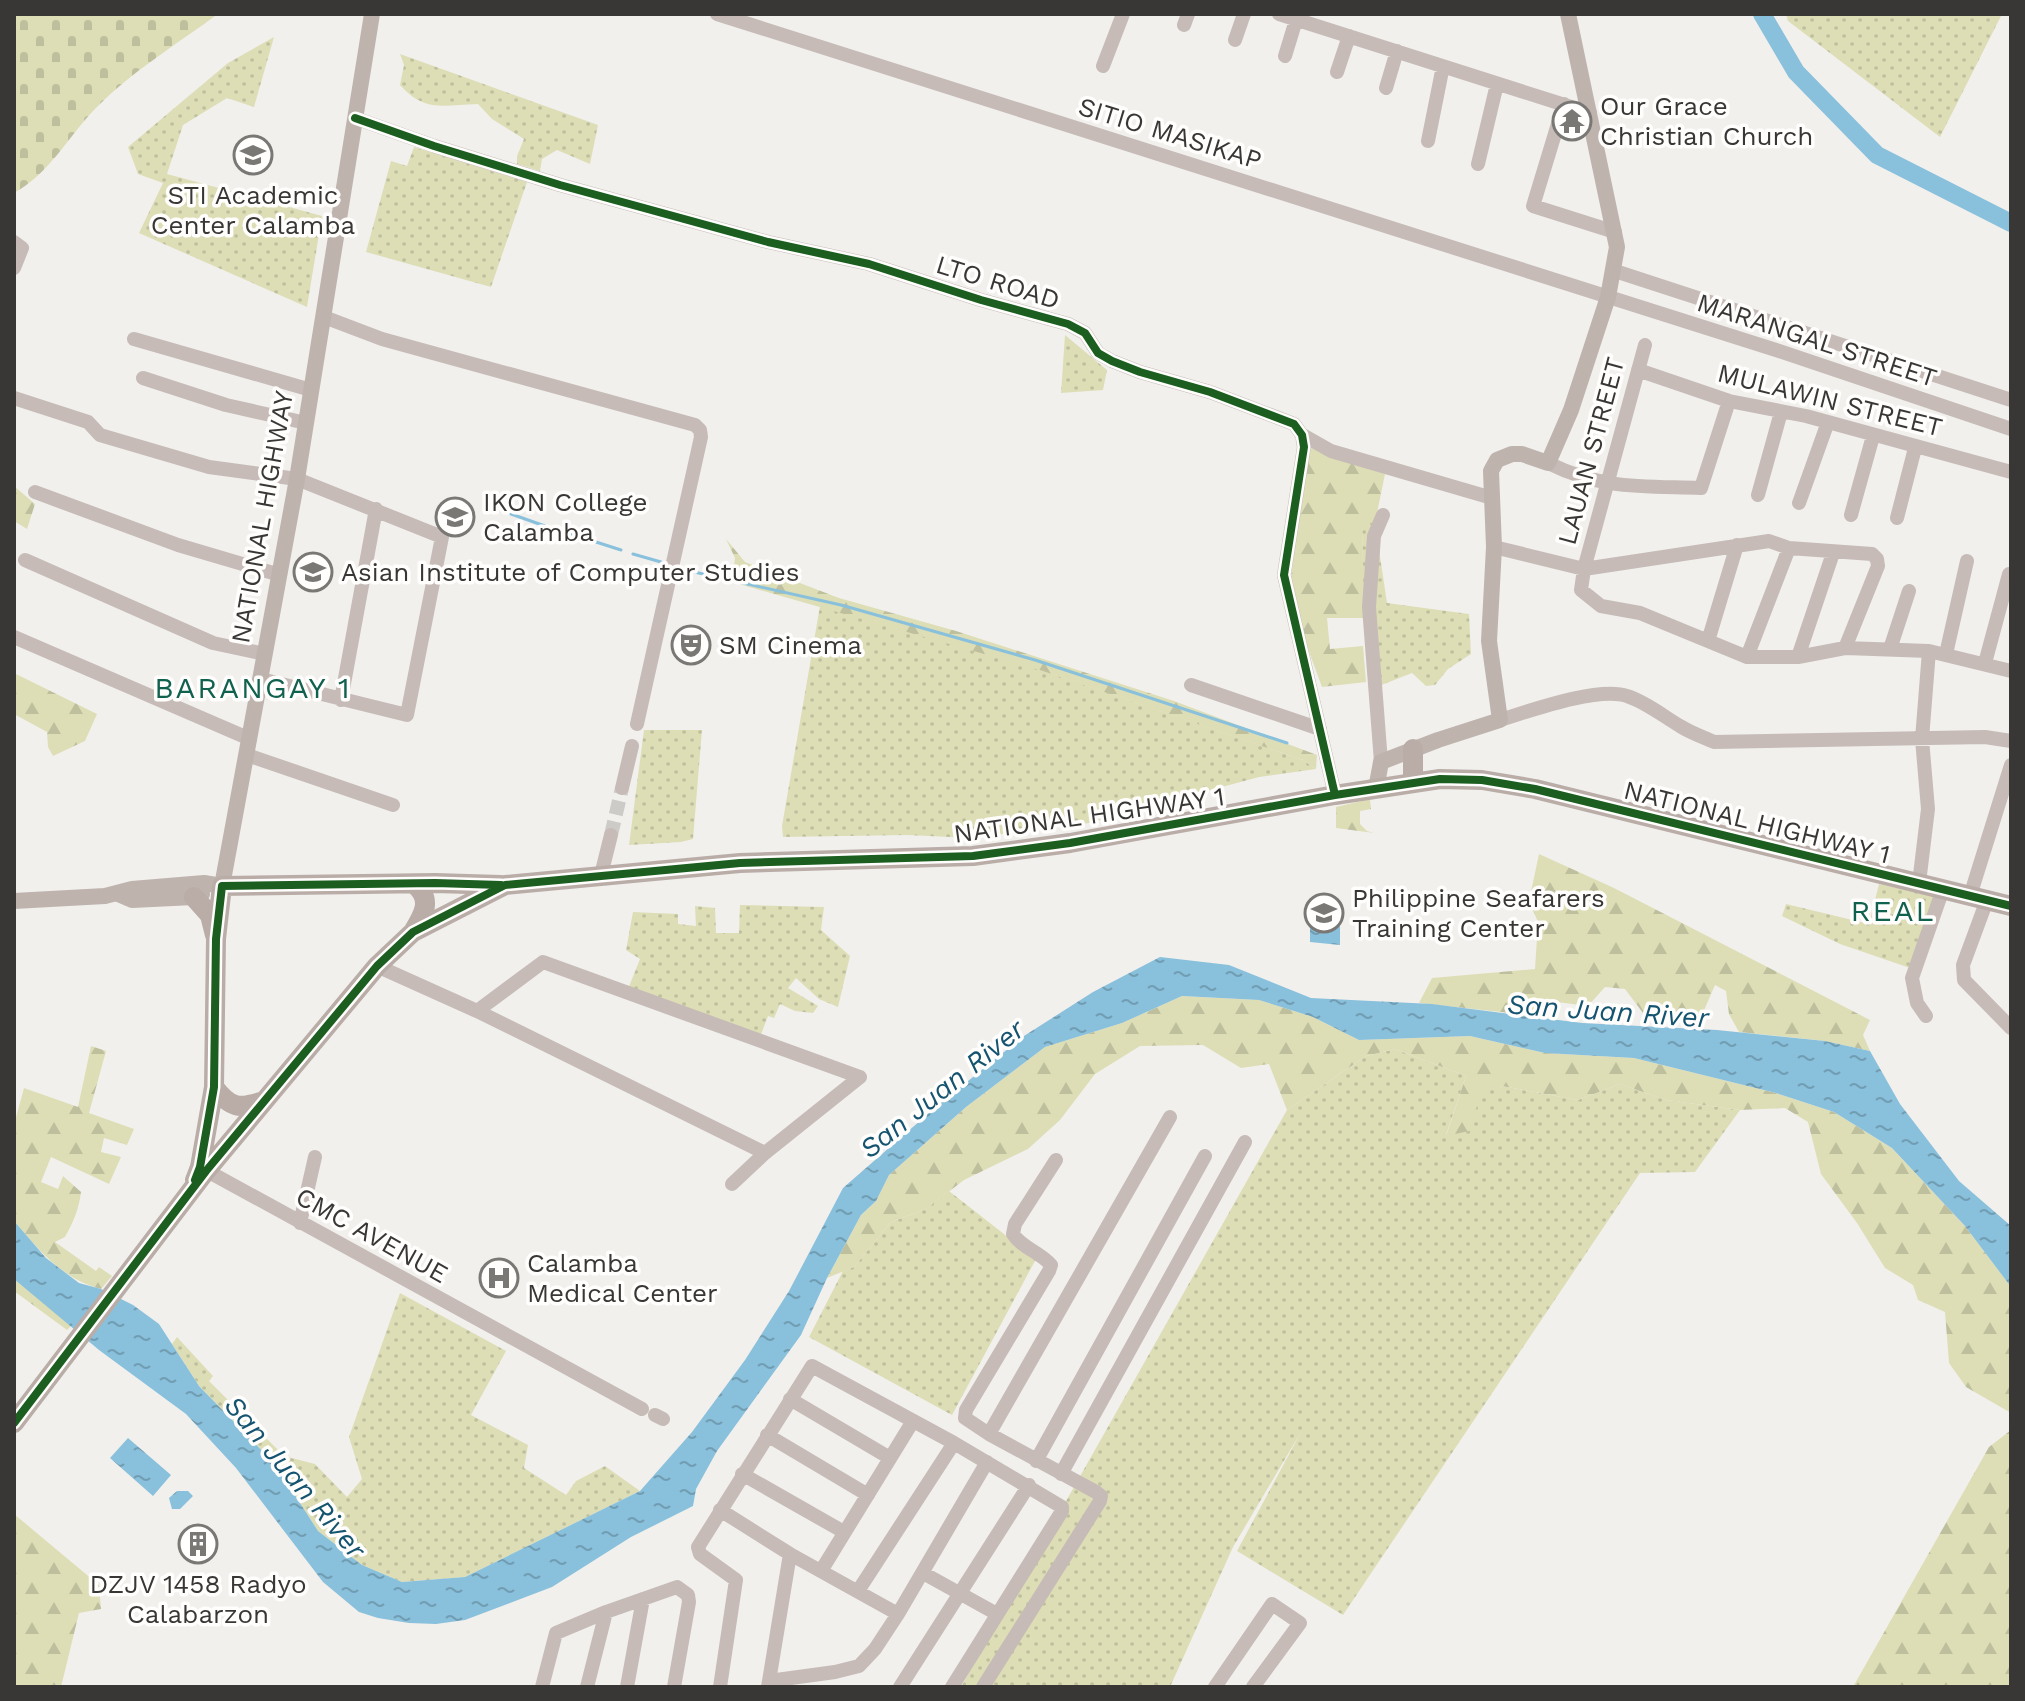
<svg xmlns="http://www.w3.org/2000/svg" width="2025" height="1701" viewBox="0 0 2025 1701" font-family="'Work Sans',sans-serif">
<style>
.grass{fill:url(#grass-dots)}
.forest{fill:url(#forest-firs)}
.cemetery{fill:url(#cemetery-stones)}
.water{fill:url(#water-ripples)}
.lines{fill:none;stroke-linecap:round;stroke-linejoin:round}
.stream{stroke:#89c0dc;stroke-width:3}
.river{stroke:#89c0dc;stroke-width:18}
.minor-tunnel{stroke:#cccbc8;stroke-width:14;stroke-dasharray:14 7;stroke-linecap:butt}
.minor{stroke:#c6bbb7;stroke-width:14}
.major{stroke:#bfb3ae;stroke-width:16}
.highway{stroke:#baada8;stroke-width:20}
.cycleway-casing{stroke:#fffefd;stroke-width:13}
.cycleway{stroke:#1b5e20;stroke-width:8}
.labels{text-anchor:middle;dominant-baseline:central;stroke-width:7;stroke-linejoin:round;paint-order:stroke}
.poi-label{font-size:26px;fill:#383735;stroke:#fffefd;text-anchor:start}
.street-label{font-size:26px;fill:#383735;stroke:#fffefd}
.water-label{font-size:28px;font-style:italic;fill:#155470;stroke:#fffefd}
.quarter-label{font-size:30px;letter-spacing:2px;fill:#10614d;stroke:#fffefd}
</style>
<defs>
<pattern id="grass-dots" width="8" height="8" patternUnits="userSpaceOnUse" patternTransform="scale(2)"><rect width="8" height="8" fill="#dddeb6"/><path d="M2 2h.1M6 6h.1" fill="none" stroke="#bebf9d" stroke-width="1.8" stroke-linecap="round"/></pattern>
<pattern id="forest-firs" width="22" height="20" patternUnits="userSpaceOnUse" patternTransform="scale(2)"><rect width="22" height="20" fill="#dddeb6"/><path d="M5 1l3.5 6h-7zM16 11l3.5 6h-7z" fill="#bebf9d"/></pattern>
<pattern id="cemetery-stones" width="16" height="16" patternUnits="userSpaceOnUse" patternTransform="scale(2)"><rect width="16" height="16" fill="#dddeb6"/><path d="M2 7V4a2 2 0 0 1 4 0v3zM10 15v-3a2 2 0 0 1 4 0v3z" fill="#bebf9d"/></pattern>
<pattern id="water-ripples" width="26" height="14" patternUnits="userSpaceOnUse" patternTransform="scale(2)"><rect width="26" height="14" fill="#89c0dc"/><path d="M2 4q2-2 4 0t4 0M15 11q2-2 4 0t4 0" fill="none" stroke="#719db3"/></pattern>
</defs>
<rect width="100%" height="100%" fill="#f1f0ed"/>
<path class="grass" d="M1786,14H2002L1940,137L1788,21Z
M274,37L254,107L227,98L183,125L167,174L322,216L307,307L139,233L163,183L138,174L128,147L228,63Z
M400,54L598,125L590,164L557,150L542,159L540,171L517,164V156L524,139L492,119L478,104C444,105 425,113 400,85L404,65Z
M414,147L527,182L491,287L366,252L391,161L407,166Z
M1065,335L1107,370L1103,390L1061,393Z
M1362,520L1375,523L1387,603L1469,614L1471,654L1448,669L1435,685L1426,686L1412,673L1379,686L1363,614Z
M820,606L1041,670L1303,760L1316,769L1259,777L1089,823L972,838L907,835L783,837L782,826Z
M644,730H702L693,839L681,842L629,845Z
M1879,884L1936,897L1910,968L1840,944L1782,916L1786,904L1869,924Z
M740,905L824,907L821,930L850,956L838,1007L819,999L796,978L788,988L818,1006L813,1013L795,1011L780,1004L774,1018L768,1016L760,1037L628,989L640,959L626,950L633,912L678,914V924L696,926L695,906L715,908L716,933H739Z
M1395,1049L1466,1076L1446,1135L1481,1092L1502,1086L1578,1100L1620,1084L1666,1100L1740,1110L1695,1172L1640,1173L1343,1615L1237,1551L1301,1432L1233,1547L1170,1687H961L1287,1110L1366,1056Z
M949,1191L1036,1259L952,1415L809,1337L843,1271L854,1267L891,1222L926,1209Z
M400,1293L506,1351L471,1415L528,1445L524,1468L566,1495L576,1481L605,1466L640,1491L465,1577L402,1582L362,1565L318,1531L275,1464L199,1386L172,1344L177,1337L213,1376L209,1381L284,1456L315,1464L347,1497L362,1479L349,1437Z"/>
<path class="forest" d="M1308,439L1385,474L1375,523L1362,521L1364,618H1327L1330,649L1363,646L1366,682L1322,687L1301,630L1291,578Z
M14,486L35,504L27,529L14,521Z
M726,539L745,562L839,598L956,631L1174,701L1317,755L1316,769L1303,760L1040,670L732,582L735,558Z
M14,673L97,714L85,741L53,756L48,747L47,732L14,714Z
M1370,799L1371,809L1360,811V824L1367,831L1374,833L1336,828V807Z
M1539,854L1614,888L1870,1020L1863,1035L1870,1051L1825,1041L1739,1032L1729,1014L1726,991L1715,985L1702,1015L1681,1011L1646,1017L1625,989L1605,987L1588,1006L1557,1002L1529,1015L1419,1003L1432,978L1535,969L1538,922L1529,901Z
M1182,996L1259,1000L1313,1017L1359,1040L1470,1036L1545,1053L1634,1058L1776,1093L1834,1112L1892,1148L1965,1226L2011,1287V1413L1966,1387L1949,1363L1945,1312L1918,1300L1913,1285L1885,1268L1857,1223L1821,1174L1808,1122L1785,1108L1740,1110L1666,1100L1620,1084L1578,1100L1502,1086L1481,1093L1469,1131L1446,1136L1466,1076L1395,1049L1366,1056L1287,1110L1269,1064L1241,1068L1203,1045L1140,1046L1095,1074L1060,1120L1028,1149L964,1180L926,1209L891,1222L854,1267L827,1278L861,1215L876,1201L889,1175L966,1107L1045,1047L1122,1023Z
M91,1046L106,1051L89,1113L134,1129L127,1145L104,1138L101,1152L121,1157L109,1184L51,1157L41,1182L58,1189L63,1176L81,1192C79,1209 73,1223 65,1237L55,1242L96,1271L99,1267L112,1276L101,1289C62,1279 39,1250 14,1221V1125L24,1088L78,1107Z
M14,1279L72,1325L67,1330L14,1291Z
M2011,1430V1685L1853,1687L1989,1447Z
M14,1514L99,1585L101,1609L79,1613L61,1687H14Z"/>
<path class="cemetery" d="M14,14H218C177,44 131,72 95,109C68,137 49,174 14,193Z"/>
<path class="water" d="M1310,924L1340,926V945L1310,942Z
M1160,957L1229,965L1311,998L1432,1004L1582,1023L1717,1030L1825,1041L1870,1051L1900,1104L1959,1181L2011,1226V1287L1965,1226L1892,1148L1834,1112L1776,1093L1634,1058L1545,1053L1470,1036L1359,1040L1313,1017L1259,1000L1182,996L1122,1023L1045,1047L966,1107L889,1175L876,1201L861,1215L827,1278L801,1335L717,1451L696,1489L693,1506L631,1537L552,1587L465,1620L436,1624L409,1623L378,1618L359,1612L323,1582L236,1468L186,1414L99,1350L14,1279V1221L46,1258L79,1283L101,1289L133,1305L159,1324L199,1386L275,1464L318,1531L362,1565L402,1582L465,1577L640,1491L692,1432L745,1360L789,1291L843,1188L937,1106L1024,1036L1093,992Z
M128,1438L171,1475L153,1496L110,1458Z
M177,1491H188L193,1496L180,1509H172L169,1498Z"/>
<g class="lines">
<path class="stream" d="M511,514L545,526
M568,533L621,550
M633,554L661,562
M681,569L841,605L1035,660L1287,743"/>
<path class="river" d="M1762,14L1796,72L1877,155L2011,223"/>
<path class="minor-tunnel" d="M611,835L622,788"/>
<path class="minor" d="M717,14L1776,350L2011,429
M1279,14L1590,113
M1184,25L1188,14
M1235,40L1244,14
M1285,56L1296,20
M1103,66L1123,14
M1337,72L1349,36
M1386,88L1397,51
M1564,104L1533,206L1615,232
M355,118L434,146L560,185L768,242L869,264L981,300L1068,324L1085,333L1098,353L1112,361L1140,372L1210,392L1294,424L1302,435L1304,447L1284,575L1335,795
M1428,141L1443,66
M1478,164L1497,84
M14,242L22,248L14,268
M1615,271L2011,400
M324,317L382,339L695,425L700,430L701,437L637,724
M134,339L311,390
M1645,345L1584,569L1581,590L1601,606L1640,613L1747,657H1798L1845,648L1929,651L2011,671
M1638,370L1729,401L1806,416L2011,472
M143,378L226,405L306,423
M14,398L88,422L100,435L209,467L297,479L442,537L407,715L261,679
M1301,434L1331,451L1492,498
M1548,463C1603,490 1642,486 1701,488L1729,401
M35,492L178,545L280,575
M1758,495L1781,412
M1799,503L1828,422
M1851,515L1873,436
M1897,518L1915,448
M1494,547L1584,569L1769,541L1789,548L1872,554L1877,559L1878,566L1845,648
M25,560L213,643L265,654
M14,637L250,739
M1708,641L1737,545
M1890,649L1909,591
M1946,654L1967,561
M1747,657L1789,548
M1798,657L1833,553
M1985,663L2009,574
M1191,685L1320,729
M341,700L376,509
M1500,720C1529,711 1599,686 1627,696C1646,702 1663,716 1680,726C1691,733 1703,737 1714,742L1985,737L2011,741
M247,755L393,805
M1381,762L1369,607L1374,536L1383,515
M622,788L632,746
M601,875L611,835
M1919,883L1928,809L1922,739L1929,651
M1970,896L2011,765
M1987,900L1963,965L1964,980L2011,1028
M377,966L477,1011L765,1153
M477,1011L543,962L860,1077
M1926,1016L1917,1003L1912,978L1943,889
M200,1167L642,1409
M732,1184L765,1153L860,1077
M300,1223L315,1157
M790,1399L890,1458
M655,1415L663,1419
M989,1434L1170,1117
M767,1435L868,1495
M1036,1461L1205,1156
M742,1474L844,1532
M1061,1474L1245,1142
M720,1510L790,1554L898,1614
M821,1571L913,1421
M923,1573L997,1614
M858,1591L954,1443
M769,1681L835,1672L859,1666L875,1649L898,1614L987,1462
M542,1687L556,1633L606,1612L677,1587L688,1595L689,1602L674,1687
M587,1687L606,1612
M627,1687L643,1599
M720,1687L736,1580L700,1554L698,1547L812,1366L954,1443L1062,1507V1511L952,1687
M768,1687L790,1554
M900,1687L1029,1485
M983,1687L1100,1501L1101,1496L1096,1492L989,1434L965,1418L966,1410L1049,1271L1051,1265C1040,1252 1022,1248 1013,1234L1015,1224L1056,1160
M1215,1687L1272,1604L1300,1623L1253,1687"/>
<path class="major" d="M1376,789L1381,762L1438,740L1500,720L1489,641L1494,547L1491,471L1497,460L1512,454H1522L1548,463L1571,410L1608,297L1617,247L1568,14
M222,886L297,479L372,14
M118,894L132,900L194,897L202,894
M14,901L105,896L132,889L204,883L222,886"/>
<path class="highway" d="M1413,749V783
M194,897L210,915L215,935
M413,932C424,914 433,899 414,884
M214,1087C231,1109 239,1109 264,1101
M195,1180L200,1167L214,1087L216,939L222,886L435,883L501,885
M14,1423L206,1171L377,966L413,932L505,885L740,863L973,856L1070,843L1335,795L1440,779L1482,780L1535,789L2011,906"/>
<g class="cycleway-casing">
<path id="cycleway" d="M355,118L434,146L560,185L768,242L869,264L981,300L1068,324L1085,333L1098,353L1112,361L1140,372L1210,392L1294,424L1302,435L1304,447L1284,575L1335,795
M195,1180L200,1167L214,1087L216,939L222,886L435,883L501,885
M14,1423L206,1171L377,966L413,932L505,885L740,863L973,856L1070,843L1335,795L1440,779L1482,780L1535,789L2011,906"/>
</g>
<use href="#cycleway" class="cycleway"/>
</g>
<defs>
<g id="temple-ring" transform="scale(2)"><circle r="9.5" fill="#fffefd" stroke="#797875" stroke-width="1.5"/><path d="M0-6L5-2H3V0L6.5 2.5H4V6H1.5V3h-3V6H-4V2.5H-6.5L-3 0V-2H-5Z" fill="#797875"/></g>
<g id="university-ring" transform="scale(2)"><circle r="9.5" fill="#fffefd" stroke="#797875" stroke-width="1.5"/><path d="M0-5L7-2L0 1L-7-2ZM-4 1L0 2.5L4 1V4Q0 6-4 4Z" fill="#797875"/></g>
<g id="theatre-ring" transform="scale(2)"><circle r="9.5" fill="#fffefd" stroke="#797875" stroke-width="1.5"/><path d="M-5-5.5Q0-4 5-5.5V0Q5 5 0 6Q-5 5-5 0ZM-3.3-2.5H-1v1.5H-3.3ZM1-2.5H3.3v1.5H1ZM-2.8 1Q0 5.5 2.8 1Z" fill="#797875"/></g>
<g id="hospital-ring" transform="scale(2)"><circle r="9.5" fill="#fffefd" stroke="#797875" stroke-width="1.5"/><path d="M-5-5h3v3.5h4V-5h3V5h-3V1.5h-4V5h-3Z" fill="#797875"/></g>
<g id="building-ring" transform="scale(2)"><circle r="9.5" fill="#fffefd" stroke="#797875" stroke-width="1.5"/><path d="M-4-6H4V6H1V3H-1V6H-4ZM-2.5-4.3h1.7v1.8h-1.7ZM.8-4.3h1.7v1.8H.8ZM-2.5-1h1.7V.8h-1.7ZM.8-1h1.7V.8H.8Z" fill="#797875"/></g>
</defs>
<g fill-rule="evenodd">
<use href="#temple-ring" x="1572" y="121"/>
<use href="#university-ring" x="253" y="155"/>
<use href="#university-ring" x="455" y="517"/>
<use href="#university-ring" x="313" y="572"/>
<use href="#theatre-ring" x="691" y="645"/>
<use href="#university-ring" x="1324" y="913"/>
<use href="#hospital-ring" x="499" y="1278"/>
<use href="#building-ring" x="198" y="1544"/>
</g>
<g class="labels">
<g class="poi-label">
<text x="1600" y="106">Our Grace<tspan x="1600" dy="30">Christian Church</tspan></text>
<text x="253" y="195" text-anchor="middle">STI Academic<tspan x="253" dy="30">Center Calamba</tspan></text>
<text x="483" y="502">IKON College<tspan x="483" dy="30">Calamba</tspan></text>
<text x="341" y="572">Asian Institute of Computer Studies</text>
<text x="719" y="645">SM Cinema</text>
<text x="1352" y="898">Philippine Seafarers<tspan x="1352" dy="30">Training Center</tspan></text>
<text x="527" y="1263">Calamba<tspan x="527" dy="30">Medical Center</tspan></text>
<text x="198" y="1584" text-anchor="middle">DZJV 1458 Radyo<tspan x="198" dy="30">Calabarzon</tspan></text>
</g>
<g class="street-label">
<text transform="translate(1170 133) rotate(17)">SITIO MASIKAP</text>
<text transform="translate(998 282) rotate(17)">LTO ROAD</text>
<text transform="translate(1817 340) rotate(18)">MARANGAL STREET</text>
<text transform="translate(1830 400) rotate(14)">MULAWIN STREET</text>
<text transform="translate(1591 451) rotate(-75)">LAUAN STREET</text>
<text transform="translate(262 517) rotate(-80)">NATIONAL HIGHWAY</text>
<text transform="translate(1089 815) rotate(-8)">NATIONAL HIGHWAY 1</text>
<text transform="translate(1757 822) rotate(14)">NATIONAL HIGHWAY 1</text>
<text transform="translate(372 1235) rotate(29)">CMC AVENUE</text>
</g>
<g class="water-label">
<text transform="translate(1608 1011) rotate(4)">San Juan River</text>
<text transform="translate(942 1089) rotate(-39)">San Juan River</text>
<text transform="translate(295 1477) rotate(50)">San Juan River</text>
</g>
<g class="quarter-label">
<text x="253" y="687">BARANGAY 1</text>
<text x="1893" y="910">REAL</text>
</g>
</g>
<rect width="2025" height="1701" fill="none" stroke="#383735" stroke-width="32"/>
</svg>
